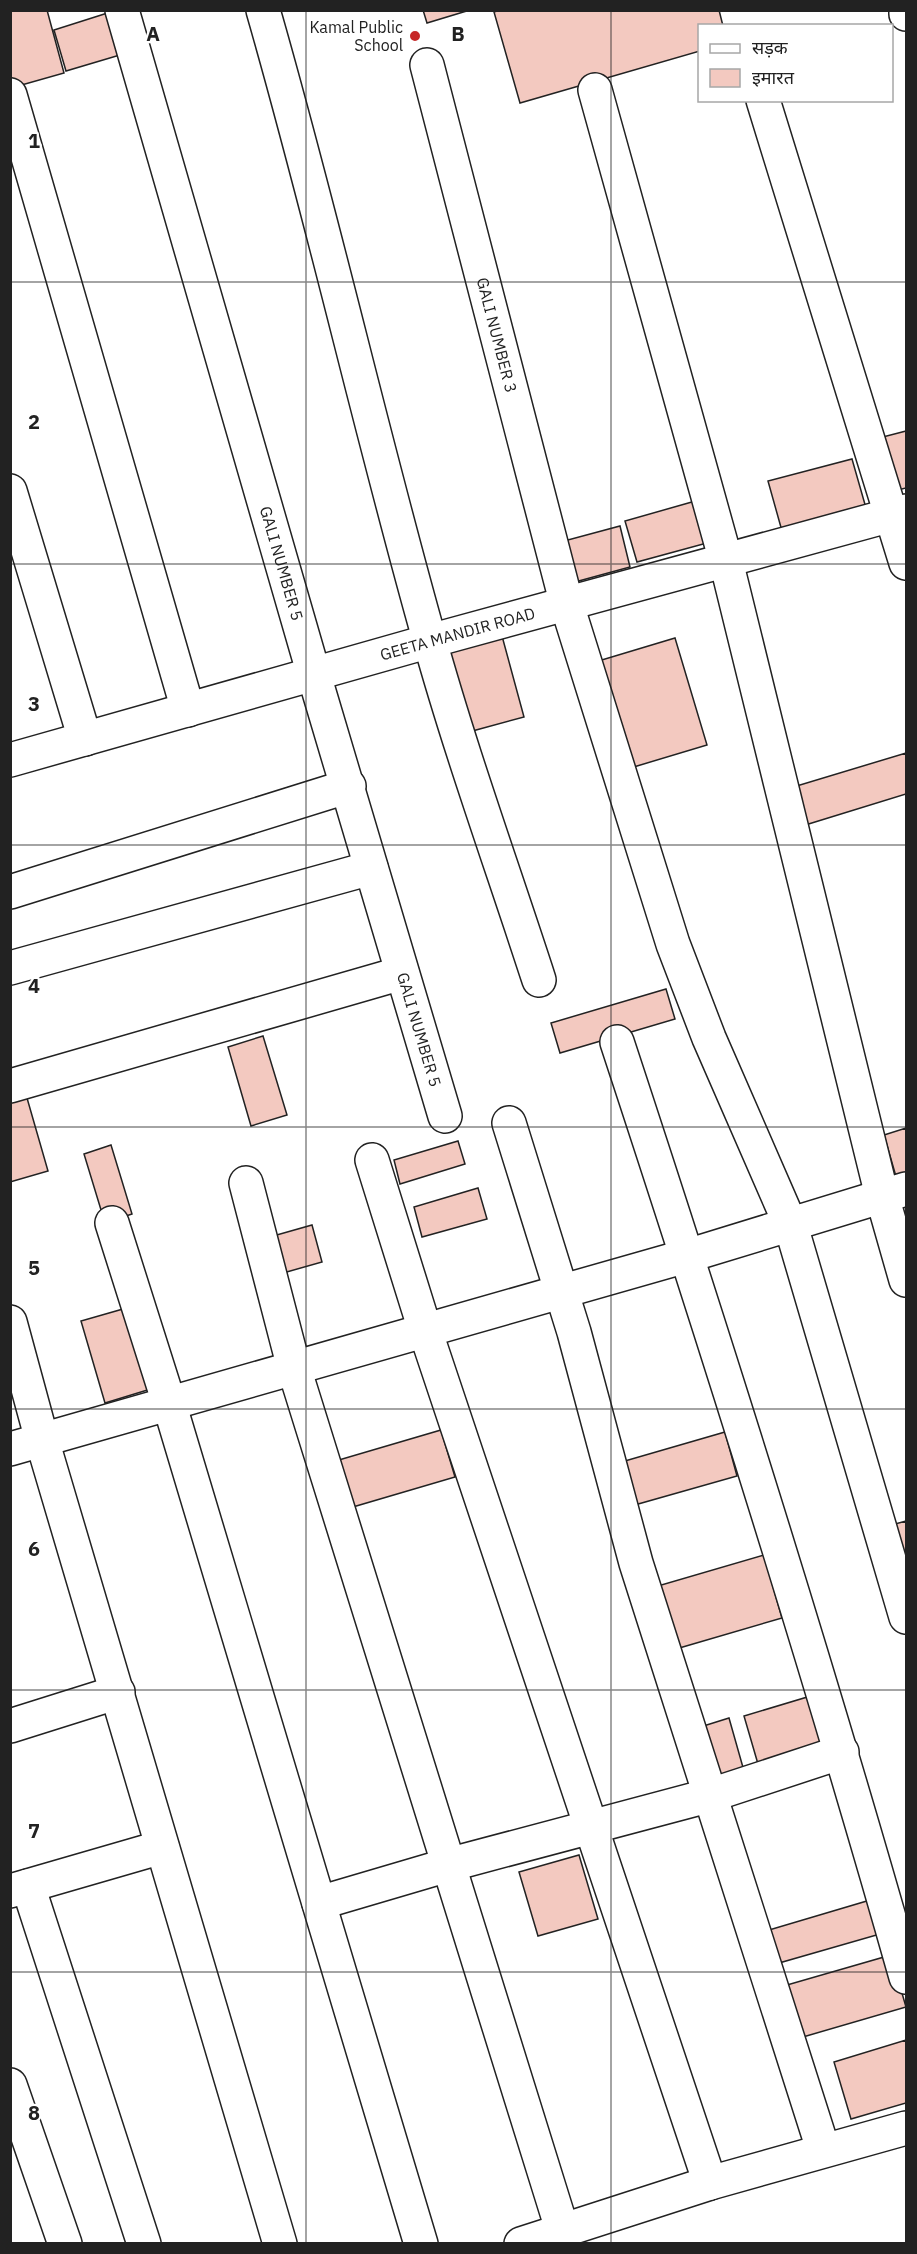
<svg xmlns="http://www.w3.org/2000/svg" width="917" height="2254" viewBox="0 0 917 2254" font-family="'IBM Plex Sans','Noto Sans Devanagari',sans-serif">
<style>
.building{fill:#f3c9c0;stroke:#222;stroke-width:1.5}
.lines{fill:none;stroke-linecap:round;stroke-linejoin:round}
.minor-casing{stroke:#222;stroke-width:36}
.minor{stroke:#fff;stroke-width:33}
.grid{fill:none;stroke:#222;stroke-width:1.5;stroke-opacity:0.55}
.poi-dot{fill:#c62828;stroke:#fff;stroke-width:2}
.labels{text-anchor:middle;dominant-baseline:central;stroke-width:4.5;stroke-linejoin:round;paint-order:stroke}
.poi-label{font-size:16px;fill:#222;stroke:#fff;text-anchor:end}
.street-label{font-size:16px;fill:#222;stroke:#fff}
.grid-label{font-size:20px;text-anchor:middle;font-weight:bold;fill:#222;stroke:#fff;stroke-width:4.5;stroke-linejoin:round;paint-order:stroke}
</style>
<rect width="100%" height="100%" fill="#fff"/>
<path class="building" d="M10,10H47L64,73L11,88Z
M117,10L130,52L66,71L54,30Z
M423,10H470L427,23Z
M500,10H719L723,26H700V51L520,103L494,12Z
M906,431V488L890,492L875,439Z
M852,459L866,508L782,531L768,481Z
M706,498L718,540L637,562L625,521Z
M620,526L630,567L575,582L564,541Z
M502,636L524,717L465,733L443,652Z
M675,638L707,745L627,769L595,662Z
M906,753V794L802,826L790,788Z
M666,989L675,1019L560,1053L551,1023Z
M263,1036L287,1115L251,1126L228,1047Z
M27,1098L48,1171L10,1182V1103Z
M906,1128V1177L897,1180L884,1135Z
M458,1141L465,1164L400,1184L394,1160Z
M111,1145L132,1214L105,1223L84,1154Z
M478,1188L487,1219L422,1237L414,1207Z
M312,1225L322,1262L276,1275L266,1238Z
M130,1307L154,1388L105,1403L81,1321Z
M441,1430L455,1477L346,1509L332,1462Z
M725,1432L737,1476L624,1508L611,1465Z
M906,1521V1555L904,1556L895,1524Z
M764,1555L782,1618L669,1651L651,1588Z
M814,1695L828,1743L758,1764L744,1716Z
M729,1718L744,1771L712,1780L697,1728Z
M579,1855L598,1919L538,1936L519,1872Z
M877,1898L887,1932L779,1963L769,1930Z
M891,1955L906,2007L796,2039L780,1987Z
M906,2040V2103L851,2119L834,2062Z"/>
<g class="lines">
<g class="minor-casing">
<g id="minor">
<path id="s1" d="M122,10L314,675L445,1116"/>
<path d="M263,10C323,218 370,429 429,638C461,753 502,866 539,980"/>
<path d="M906,10V14"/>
<path id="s2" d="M427,65L567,605L673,944L709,1038L791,1226L906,1617"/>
<path d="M595,90L726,561L882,1196L906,1280"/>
<path d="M10,95L188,710"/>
<path d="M763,100L906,563"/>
<path d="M10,491L85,739"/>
<path id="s3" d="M10,760L430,641L906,511"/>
<path d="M10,892L349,786"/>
<path d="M10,968L371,868"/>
<path d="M617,1042C719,1352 817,1663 906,1977"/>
<path d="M10,1086L402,973"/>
<path d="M509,1123L574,1332L636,1563L823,2149"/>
<path d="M372,1160L425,1330L710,2183"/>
<path d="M246,1183L294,1368L562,2229"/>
<path d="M112,1223L169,1403L421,2244"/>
<path d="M10,1322L42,1440L280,2244"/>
<path d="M10,1449L700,1252L906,1189"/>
<path d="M10,1726L118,1692"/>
<path d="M28,1886L144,2244"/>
<path d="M10,1891L162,1847"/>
<path d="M319,1903L448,1865L711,1795L842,1752"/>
<path d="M10,2085L65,2244"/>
<path d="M521,2244L710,2183L906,2128"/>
</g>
</g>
<use href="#minor" class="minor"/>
</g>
<path class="grid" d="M306,10V2244M611,10V2244M10,282H906M10,564H906M10,845H906M10,1127H906M10,1409H906M10,1690H906M10,1972H906"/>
<circle class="poi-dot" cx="415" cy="36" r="6"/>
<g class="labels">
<g class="poi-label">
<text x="403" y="27">Kamal Public<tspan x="403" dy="18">School</tspan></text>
</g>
<g class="street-label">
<text stroke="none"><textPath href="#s2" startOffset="279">GALI NUMBER 3</textPath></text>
<text stroke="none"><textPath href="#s1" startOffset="576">GALI NUMBER 5</textPath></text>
<text stroke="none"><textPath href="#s3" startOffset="465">GEETA MANDIR ROAD</textPath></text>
<text stroke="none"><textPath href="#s1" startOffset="1062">GALI NUMBER 5</textPath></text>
</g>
</g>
<g class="grid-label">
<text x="153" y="41">A</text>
<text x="458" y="41">B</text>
<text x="34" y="148">1</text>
<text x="34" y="429">2</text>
<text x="34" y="711">3</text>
<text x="34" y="993">4</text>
<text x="34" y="1275">5</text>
<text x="34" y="1556">6</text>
<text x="34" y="1838">7</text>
<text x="34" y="2120">8</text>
</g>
<rect width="917" height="2254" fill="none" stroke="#222222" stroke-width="24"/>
<rect x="698" y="24" width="195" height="78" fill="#ffffff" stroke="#a7a7a7" stroke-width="1.5"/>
<rect x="710" y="44" width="30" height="9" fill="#ffffff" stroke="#a7a7a7" stroke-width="1.5"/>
<text x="752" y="54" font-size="18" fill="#222222">सड़क</text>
<rect x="710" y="69" width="30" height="18" fill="#f3c9c0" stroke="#a7a7a7" stroke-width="1.5"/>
<text x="752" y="84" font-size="18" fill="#222222">इमारत</text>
</svg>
